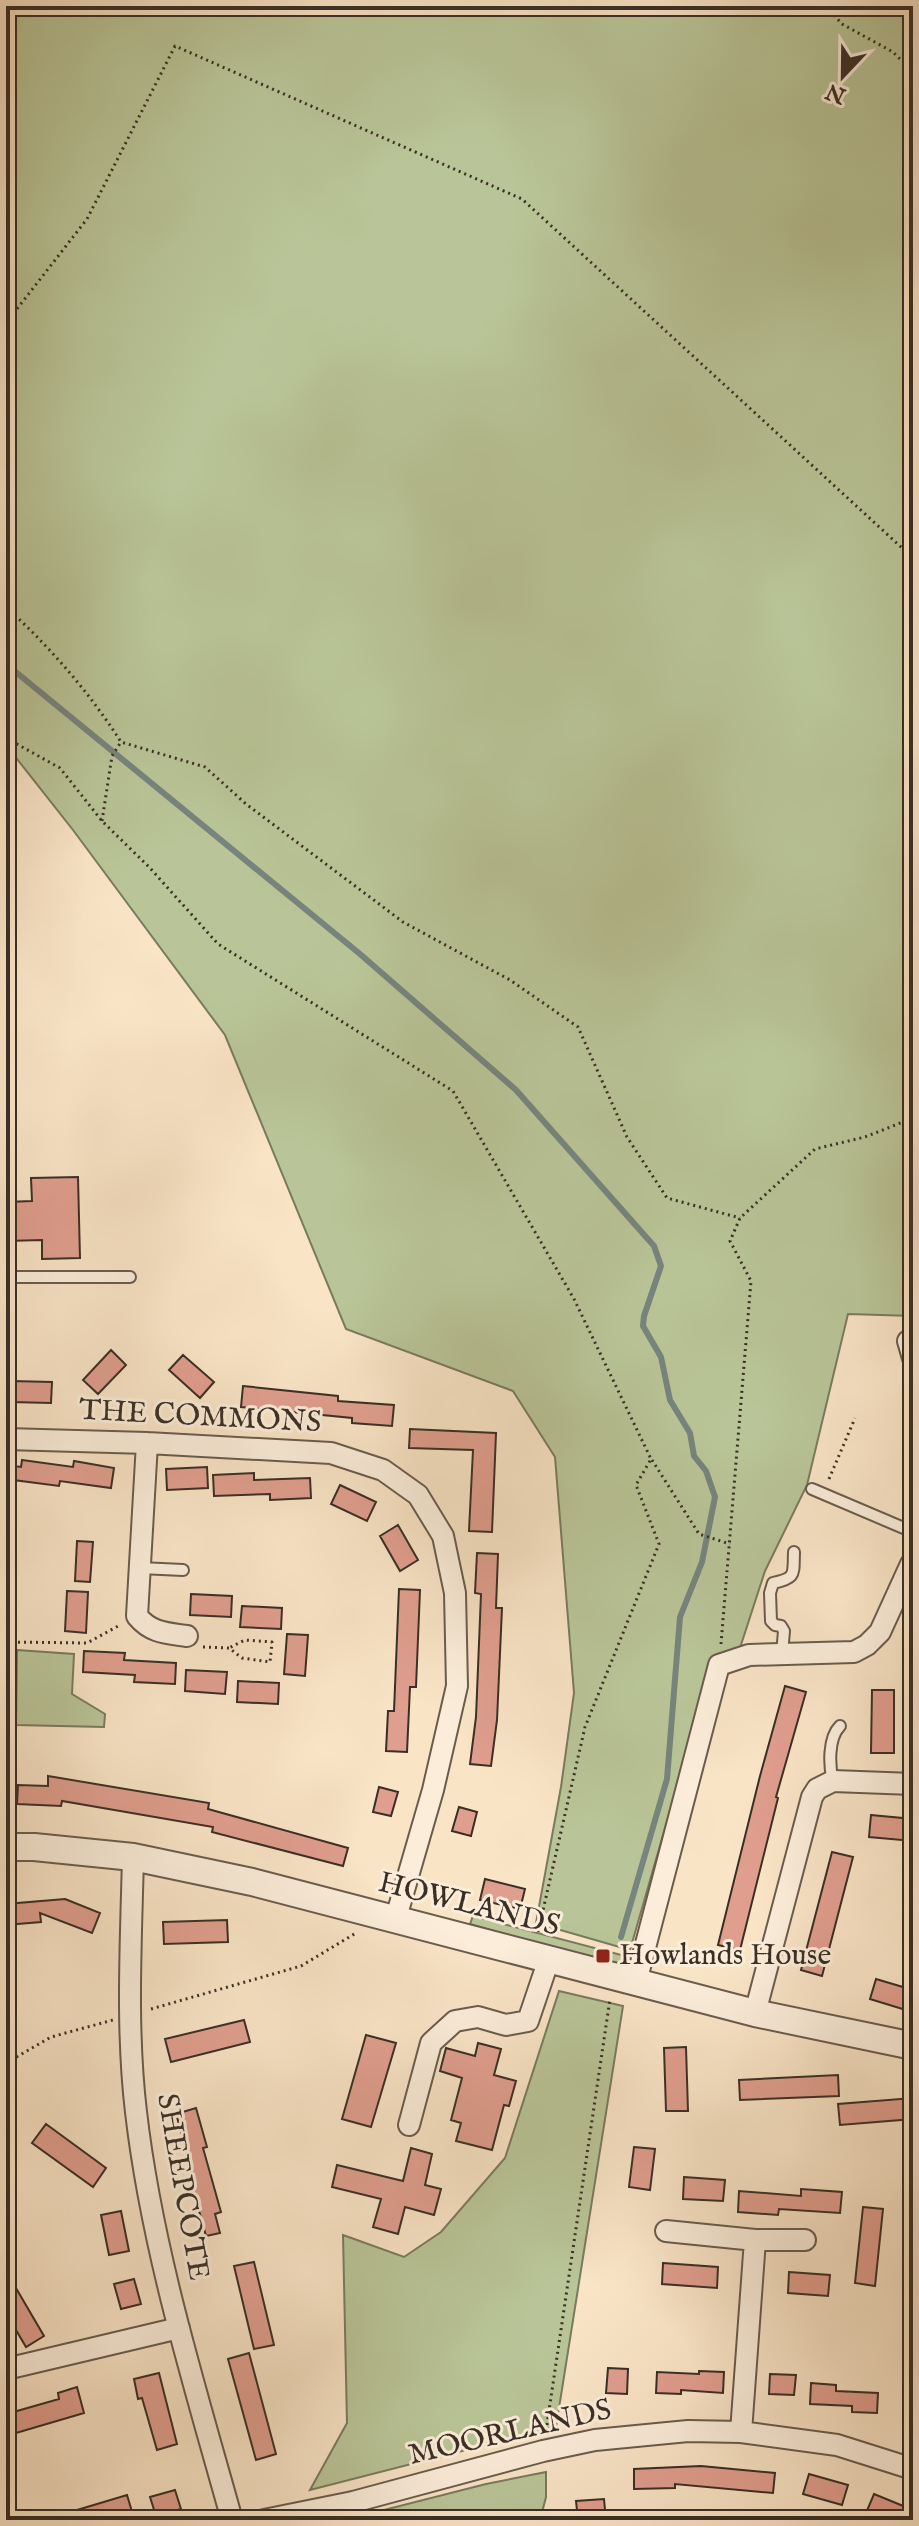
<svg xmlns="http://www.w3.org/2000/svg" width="919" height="2526" viewBox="0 0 919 2526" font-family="'IM FELL English',serif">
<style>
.green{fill:#b9c598;stroke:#7a7a5e;stroke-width:2}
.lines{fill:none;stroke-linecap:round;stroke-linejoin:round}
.stream{stroke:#76857e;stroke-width:6}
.building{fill:#e09e8e;stroke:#3a2f25;stroke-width:2}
.service-casing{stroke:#6a5c4d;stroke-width:14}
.minor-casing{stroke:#6a5c4d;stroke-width:24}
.tertiary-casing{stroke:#6a5c4d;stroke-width:30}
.path{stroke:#3a2f25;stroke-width:3;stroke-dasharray:2 4;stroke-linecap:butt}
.service{stroke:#fbedda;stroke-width:10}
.minor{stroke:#fbedda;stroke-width:20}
.tertiary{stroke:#fbedda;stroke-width:26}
.poi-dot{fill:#8f2418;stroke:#fbedda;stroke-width:3}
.labels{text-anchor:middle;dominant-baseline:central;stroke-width:6;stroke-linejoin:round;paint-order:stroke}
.street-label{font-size:30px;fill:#3a2f25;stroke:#fbedda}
.poi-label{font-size:30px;fill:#3a2f25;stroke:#fbedda;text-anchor:start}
</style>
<rect width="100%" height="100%" fill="#f9e4c6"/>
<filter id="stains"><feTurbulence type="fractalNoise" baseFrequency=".0025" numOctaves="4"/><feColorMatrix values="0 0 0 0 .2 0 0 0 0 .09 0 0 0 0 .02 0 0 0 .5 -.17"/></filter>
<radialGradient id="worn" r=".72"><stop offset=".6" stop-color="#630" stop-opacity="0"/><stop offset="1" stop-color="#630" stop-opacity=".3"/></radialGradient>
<path class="green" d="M6,6H913V1316L848,1314L807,1485L765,1571L739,1651L713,1661L630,1950L536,1923L561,1787L574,1693L555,1457L513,1391L346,1329L225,1035L73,830L6,745Z
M17,1650L74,1654L72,1694L105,1714L104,1727L16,1725Z
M473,1916L629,1957L613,1965L470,1924Z
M559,1991L623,2006L556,2427L310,2490L347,2423L343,2235L404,2257L441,2232L505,2158Z
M546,2472V2497L540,2520H371L372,2513L486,2484Z"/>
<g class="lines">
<path class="stream" d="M6,664L360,954L516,1090L654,1246L661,1266L644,1316L643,1326L661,1357L670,1400L690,1433L694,1456L706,1471L715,1497L702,1562L680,1617L667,1779L621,1937"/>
</g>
<path class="building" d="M78,1177L80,1258L42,1259V1240L6,1241V1202L32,1201L31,1178Z
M111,1350L126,1365L98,1394L83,1380Z
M183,1355L214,1382L200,1398L169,1370Z
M11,1381L52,1382L51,1403L10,1402Z
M243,1386L338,1396V1401L394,1405L392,1426L352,1423V1418L241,1407Z
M410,1429L496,1433L492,1532L469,1531L473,1450L409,1448Z
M22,1460L73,1467L74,1461L114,1468L111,1488L60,1481L59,1486L6,1479V1465L21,1467Z
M207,1467L208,1488L167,1490L166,1469Z
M254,1473V1480L310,1478L311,1498L270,1500V1494L214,1496L213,1475Z
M340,1485L376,1502L367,1521L331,1504Z
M398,1525L418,1560L400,1571L380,1536Z
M77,1541L93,1542L90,1582L75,1581Z
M477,1553L498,1554L496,1608H502L497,1720L491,1766L470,1764L476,1717L481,1594L475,1593Z
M399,1589L420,1590L416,1687H410L407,1752L386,1751L388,1711H394Z
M67,1591L88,1592L86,1633L65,1631Z
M191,1594L232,1596L231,1617L190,1615Z
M242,1606L282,1608L281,1629L240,1627Z
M287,1634L308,1635L305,1676L284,1674Z
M84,1651L125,1653L124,1660L176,1663L175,1684L134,1682L135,1675L83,1672Z
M186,1670L227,1672L225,1694L185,1691Z
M238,1681L279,1683L278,1704L237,1702Z
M785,1686L806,1692L776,1797L778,1798L740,1950L718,1945L760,1776Z
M872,1690H894V1753H871Z
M48,1776L209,1803L208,1809L348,1848L343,1866L212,1832L213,1827L62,1801L61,1806L17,1804L18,1785L48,1786Z
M379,1787L398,1792L391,1816L373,1812Z
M459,1807L477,1812L471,1836L452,1831Z
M871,1815L913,1819V1841L869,1837Z
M832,1852L853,1857L822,1976L801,1970Z
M485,1879L525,1889L520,1909L480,1900Z
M65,1899L100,1913L92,1933L40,1913L41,1922L6,1925V1904Z
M227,1920L228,1942L164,1944L163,1922Z
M876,1979L913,1990L909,2011L870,1999Z
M244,2020L250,2042L171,2062L165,2039Z
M366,2035L396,2043L371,2127L342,2119Z
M478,2043L501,2049L494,2075L516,2081L509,2106L504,2105L492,2150L456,2141L461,2123L451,2120L462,2078L440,2071L446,2048L475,2056Z
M686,2047L688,2111H666L664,2048Z
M838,2075L839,2096L740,2100L739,2080Z
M913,2098V2119L840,2125L838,2104Z
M196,2108L207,2147L203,2148L221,2212L215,2214L220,2233L206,2236L190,2178L194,2177L176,2114Z
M46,2124L106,2168L93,2187L32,2143Z
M634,2147L655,2149L650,2190L629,2187Z
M411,2148L432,2154L425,2185L441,2189L434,2215L405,2207L398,2234L373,2227L381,2199L332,2187L337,2165L403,2181Z
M684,2177L725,2180L723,2201L683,2199Z
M801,2189L842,2192L840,2213L779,2209L778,2215L738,2212L739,2191L801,2196Z
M863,2207L883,2209L875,2286L855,2283Z
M121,2211L129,2251L109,2255L101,2215Z
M254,2262L274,2345L254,2349L234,2266Z
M663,2263L718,2267L717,2288L662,2284Z
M6,2271L44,2336L26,2347L6,2313Z
M789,2272L830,2275L828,2296L788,2293Z
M134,2279L141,2304L121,2309L114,2284Z
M249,2353L276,2454L256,2460L228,2359Z
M608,2368L628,2369L627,2394L606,2393Z
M699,2371L724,2372L723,2393L681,2390V2394L656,2393L657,2372L699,2374Z
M159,2373L177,2444L157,2450L142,2398L138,2399L134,2379Z
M770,2374L796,2375L794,2395L769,2394Z
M811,2383L836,2385V2391L878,2393L877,2413L852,2412V2406L810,2404Z
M77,2387L84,2413L16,2433L10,2413L59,2399L58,2393Z
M701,2466L775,2473L773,2493L675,2484V2488L634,2489V2469Z
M809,2474L848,2485L842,2505L803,2494Z
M175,2490L181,2509L156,2516L150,2497Z
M874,2494L913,2510V2520H884L866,2513Z
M127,2495L133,2515L118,2520H58L57,2516Z
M604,2499L606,2520H578L576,2501Z"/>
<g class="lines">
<g class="service-casing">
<path id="service" d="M6,1277H130
M812,1489L913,1532
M140,1568L183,1570
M782,1654L784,1631L781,1626L775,1625L771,1621L770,1593L773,1583C797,1578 793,1574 794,1552
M833,1781C829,1766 828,1738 840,1726"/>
</g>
<g class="minor-casing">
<path id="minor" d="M908,1341L913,1358
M6,1439L147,1443L331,1453L383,1470L418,1495L443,1536L455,1593L457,1686L433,1790L395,1921
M147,1443L137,1616C151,1633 166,1633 187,1636
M133,1857C131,1942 126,2028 136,2112C152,2250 195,2387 232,2520
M636,1982L719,1665L749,1655L854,1652L867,1645L880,1632L911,1564L913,1565
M755,2013L812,1797L817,1789L833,1781L913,1784
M409,2125L431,2043L455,2021L478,2017L506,2025L528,2021L549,1959
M666,2231L755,2240H805
M6,2369L179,2328
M741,2432L755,2240
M264,2520L353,2502L543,2451L595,2440L688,2431L741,2432L837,2445L913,2469"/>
</g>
<g class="tertiary-casing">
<path id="tertiary" d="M6,1847H34L133,1857L252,1882L755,2013L913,2046"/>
</g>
<path class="path" d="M826,6L842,24L893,52L913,72
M6,323L87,219L175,46L522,199L913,558
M6,607C50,647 89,692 121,742L205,767L246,804L403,922L510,980L578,1027L627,1137L667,1198L740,1218
M6,738L60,768L102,821L149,867L218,944L453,1091L574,1299L651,1459L636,1485L659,1544L585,1727L538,1932
M102,821L112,756L121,742
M652,1460L699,1534L730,1544
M829,1479L855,1418
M6,1642L87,1643L120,1625
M721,1644L751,1281L730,1241L740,1218L815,1149L865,1137L913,1118
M203,1647L229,1648L242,1658L270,1662L272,1642L245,1640L229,1648
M10,1826L11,1642
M151,2009L301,1966L356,1933
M6,2063L51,2037L113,2020
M546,2431L610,1999"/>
<use href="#service" class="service"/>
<use href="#minor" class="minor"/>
<use href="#tertiary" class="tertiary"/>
</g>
<rect class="poi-dot" x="595" y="1948" width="16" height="16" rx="4"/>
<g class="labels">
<g class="street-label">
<text transform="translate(200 1417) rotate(3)">THE COMMONS</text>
<text transform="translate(469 1905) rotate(14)">HOWLANDS</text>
<text transform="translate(182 2187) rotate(80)">SHEEPCOTE</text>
<text transform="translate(510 2433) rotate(-13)">MOORLANDS</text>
</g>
<g class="poi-label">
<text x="619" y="1956">Howlands House</text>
</g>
</g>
<rect width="919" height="2526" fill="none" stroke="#f9e4c6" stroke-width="32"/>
<rect x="8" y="8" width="903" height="2510" fill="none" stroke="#3a2f25" stroke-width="4"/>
<rect x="16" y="16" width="887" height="2494" fill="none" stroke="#3a2f25" stroke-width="2"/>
<g transform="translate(843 76) rotate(202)" stroke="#fbedda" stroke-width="6" paint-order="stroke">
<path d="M0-6L14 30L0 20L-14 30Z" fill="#3a2f25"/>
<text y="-12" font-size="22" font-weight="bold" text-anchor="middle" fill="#3a2f25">N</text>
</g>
<rect width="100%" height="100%" filter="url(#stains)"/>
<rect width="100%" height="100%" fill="url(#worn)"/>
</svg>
